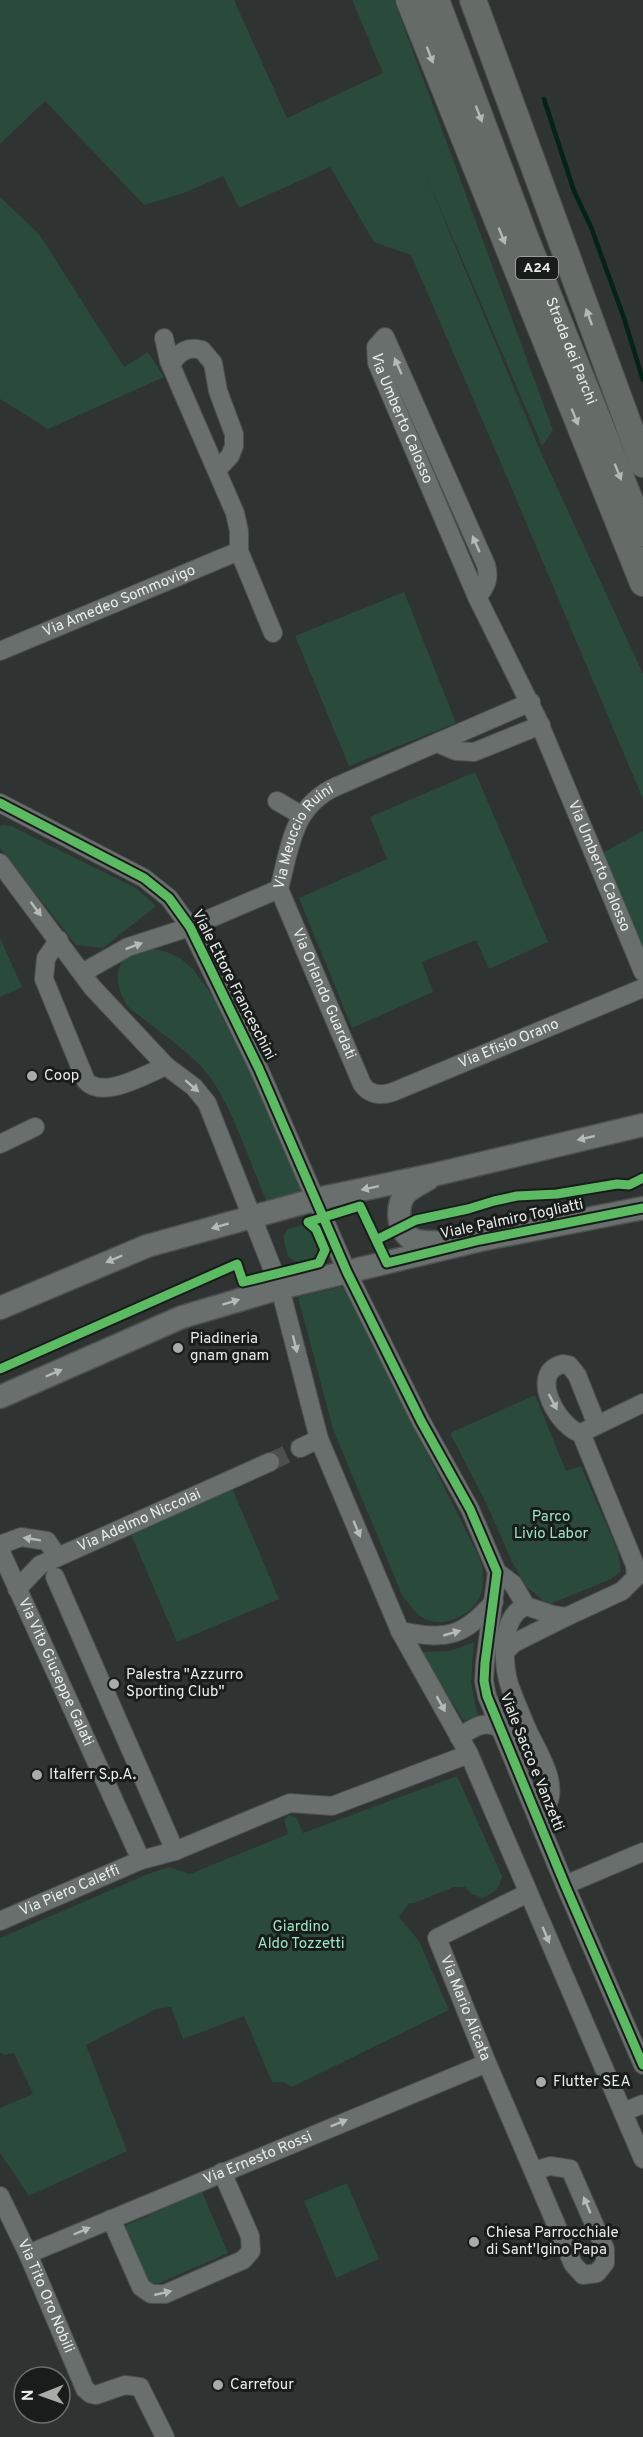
<svg xmlns="http://www.w3.org/2000/svg" width="643" height="2437" viewBox="0 0 643 2437" font-family="Overpass,sans-serif">
<style>
.green{fill:#2a4a3b}
.lines{fill:none;stroke-linecap:round;stroke-linejoin:round}
.stream{stroke:#042316;stroke-width:4.5}
.minor-tunnel{stroke:#4b4f4d;stroke-width:18;stroke-dasharray:18 9;stroke-linecap:butt}
.minor-casing{stroke:#4d504f;stroke-width:20}
.major-casing{stroke:#4d504f;stroke-width:25}
.highway-casing{stroke:#4d504f;stroke-width:28}
.minor{stroke:#696f6c;stroke-width:18}
.major{stroke:#696f6c;stroke-width:22}
.highway{stroke:#656c68;stroke-width:26}
.cycleway-casing{stroke:#181c1a;stroke-width:13}
.cycleway{stroke:#5cba63;stroke-width:9}
.oneway{fill:#b3b9b6}
.oneway2{fill:#b5bbb8}
.poi-dot{fill:#a7aca9;stroke:#181c1a;stroke-width:2}
.labels{text-anchor:middle;dominant-baseline:central;stroke-width:6;stroke-linejoin:round;paint-order:stroke}
.shield{fill:#181c1a;stroke:#a9aeac;stroke-width:1.5}
.shield-label{font-size:14px;font-weight:bold;fill:#e7edea}
.street-label{font-size:15px;fill:#e7edea;stroke:#181c1a}
.poi-label{font-size:15px;fill:#e7edea;stroke:#181c1a;text-anchor:start}
.park-label{font-size:15px;fill:#9be5c2;stroke:#181c1a}
</style>
<rect width="100%" height="100%" fill="#2f3331"/>
<path class="green" d="M0,0H234L287,118L383,73L352,0H394L553,430L542,446L425,173L539,448L643,674V799L503,468L411,255L374,242L330,167L239,208L223,176L184,193L144,205L45,101L0,144Z
M0,197L39,234L124,367L148,352L164,377L48,429L0,399Z
M404,592L456,723L349,766L295,636Z
M475,772L548,942L489,969L476,940L422,962L433,992L352,1028L299,898L387,859L370,817Z
M2,825L11,826L136,888L156,906L103,948L76,945L0,848V827Z
M643,831V950L604,852Z
M0,938L22,987L0,997Z
M153,949L167,952L180,958L193,969L220,1006L304,1192L266,1200C250,1163 230,1100 205,1071C183,1046 152,1027 127,1006C110,975 115,953 153,949Z
M302,1225L310,1229L319,1250L311,1261L297,1263L288,1257L283,1237L288,1229Z
M344,1286L480,1559C488,1584 482,1607 457,1618C446,1623 436,1624 425,1619C415,1614 409,1604 402,1595L333,1429L298,1297Z
M535,1395L566,1471L581,1466L618,1551L621,1571L611,1579L548,1605L526,1586L513,1564L486,1503L450,1433Z
M232,1488L279,1599L177,1642L130,1532Z
M474,1642L471,1683L478,1716L464,1721L420,1652L450,1651Z
M457,1776L502,1876C500,1890 493,1893 482,1898L472,1894L465,1887H454L414,1903H409L399,1917L419,1941L449,2010L292,2087L283,2082H272L244,2016L183,2039L171,2007L156,2009L86,2045L127,2151L29,2196L0,2153V2108L33,2094L14,2053L5,2055L0,2053V1938L148,1874L169,1867L190,1874L288,1834L284,1820L289,1815L296,1817L303,1833Z
M347,2183L379,2259L336,2278L304,2201Z
M202,2192L228,2253L146,2289L120,2228Z"/>
<g class="lines">
<path class="stream" d="M544,99L574,191L591,227L624,318L643,380"/>
<path class="minor-tunnel" d="M270,1462L300,1448"/>
<g class="minor-casing">
<g id="minor">
<path d="M171,365C178,352 188,346 202,350L213,363L218,391L234,434V446L230,456L217,470"/>
<path d="M239,551L273,633"/>
<path id="s1" d="M477,597C486,587 490,579 486,565L385,337L376,347L377,363L477,597L538,720L643,972"/>
<path id="s2" d="M0,651L239,551V531L235,513L169,361L164,338"/>
<path d="M437,743L456,751L474,752L541,725"/>
<path d="M277,801L301,815"/>
<path d="M0,803L144,878L169,898L190,927L259,1069L347,1272L421,1421L470,1509L497,1572L485,1663L484,1681L487,1696L565,1885L643,2065"/>
<path d="M0,863L92,987L166,1066L194,1087L207,1103L280,1288L319,1439L400,1631L469,1754L643,2159"/>
<path id="s3" d="M279,889L362,1084C369,1095 381,1096 393,1092L643,988"/>
<path d="M59,940L46,958L44,979L86,1081C103,1100 146,1074 166,1066"/>
<path id="s4" d="M82,973L128,947L190,927L279,889C290,848 292,807 335,787L531,702"/>
<path d="M0,1144L35,1127"/>
<path d="M581,1433C562,1431 525,1373 563,1364L569,1365L577,1375L597,1425"/>
<path d="M300,1448L319,1439"/>
<path d="M0,1545L21,1537L47,1541L58,1557"/>
<path id="s5" d="M0,1550L141,1860"/>
<path d="M497,1572L513,1584L526,1606L553,1615L566,1617L514,1643L506,1651"/>
<path d="M55,1577L175,1851"/>
<path id="s6" d="M17,1589L40,1565L270,1462"/>
<path d="M526,1606C500,1616 503,1662 509,1684C514,1699 521,1714 527,1729"/>
<path d="M566,1617L622,1591L636,1577L635,1565L581,1433L643,1403"/>
<path d="M400,1631C447,1640 461,1638 494,1602"/>
<path d="M516,1734L527,1729C536,1749 558,1781 548,1803L536,1811"/>
<path d="M459,1737C472,1729 483,1719 499,1728"/>
<path d="M565,1885L643,1852"/>
<path id="s7" d="M528,1893L437,1938L487,2063L573,2264L583,2275L597,2273L605,2263V2249L570,2169L550,2166L534,2171"/>
<path id="s8" d="M0,1921L141,1860L175,1851L290,1803L332,1806L469,1754"/>
<path d="M623,2112L643,2104"/>
<path id="s9" d="M0,2196L28,2254L85,2389L91,2394L96,2395L125,2385L140,2387L165,2437"/>
<path d="M111,2219L141,2287L151,2294H165L243,2260L251,2251L250,2236L222,2172"/>
<path id="s10" d="M28,2254L487,2063"/>
</g>
</g>
<g class="major-casing">
<path id="major" d="M428,1179C421,1183 413,1187 407,1192C395,1204 397,1231 412,1239C422,1244 434,1242 445,1242
M0,1308L147,1246L317,1199L437,1174L643,1125
M0,1397L182,1317L280,1288L480,1240L643,1208"/>
</g>
<g class="highway-casing">
<g id="highway">
<path d="M409,0L643,583"/>
<path id="s11" d="M436,0L525,237L643,533"/>
<path d="M473,0L643,464"/>
</g>
</g>
<use href="#minor" class="minor"/>
<use href="#major" class="major"/>
<use href="#highway" class="highway"/>
<g class="cycleway-casing">
<path id="cycleway" d="M0,803L144,878L169,898L190,927L259,1069L347,1272L421,1421L470,1509L497,1572L485,1663L484,1681L487,1696L565,1885L643,2065
M376,1240L416,1220L468,1209L494,1201L517,1196L557,1194L617,1184L629,1185L643,1178
M0,1369L237,1264L243,1282L319,1263L325,1250L316,1229L308,1222L360,1206L387,1263L480,1240L643,1208"/>
</g>
<use href="#cycleway" class="cycleway"/>
</g>
<defs><path id="oneway-solid" d="M-6-.8H1V-3.2L6.5 0L1 3.2V.8H-6Z" transform="scale(1.5)"/></defs>
<g class="oneway">
<use href="#oneway-solid" transform="translate(430 55) rotate(69)"/>
<use href="#oneway-solid" transform="translate(479 114) rotate(69)"/>
<use href="#oneway-solid" transform="translate(502 236) rotate(68)"/>
<use href="#oneway-solid" transform="translate(589 317) rotate(-110)"/>
<use href="#oneway-solid" transform="translate(575 417) rotate(68)"/>
<use href="#oneway-solid" transform="translate(618 472) rotate(68)"/>
</g>
<g class="oneway2">
<use href="#oneway-solid" transform="translate(398 366) rotate(-114)"/>
<use href="#oneway-solid" transform="translate(476 544) rotate(-114)"/>
<use href="#oneway-solid" transform="translate(36 909) rotate(53)"/>
<use href="#oneway-solid" transform="translate(134 946) rotate(-21)"/>
<use href="#oneway-solid" transform="translate(192 1086) rotate(41)"/>
<use href="#oneway-solid" transform="translate(586 1138) rotate(167)"/>
<use href="#oneway-solid" transform="translate(370 1188) rotate(168)"/>
<use href="#oneway-solid" transform="translate(220 1226) rotate(164)"/>
<use href="#oneway-solid" transform="translate(114 1259) rotate(157)"/>
<use href="#oneway-solid" transform="translate(231 1302) rotate(-17)"/>
<use href="#oneway-solid" transform="translate(295 1344) rotate(76)"/>
<use href="#oneway-solid" transform="translate(54 1373) rotate(-23)"/>
<use href="#oneway-solid" transform="translate(553 1402) rotate(62)"/>
<use href="#oneway-solid" transform="translate(357 1529) rotate(67)"/>
<use href="#oneway-solid" transform="translate(32 1539) rotate(-171)"/>
<use href="#oneway-solid" transform="translate(452 1633) rotate(-16)"/>
<use href="#oneway-solid" transform="translate(441 1704) rotate(61)"/>
<use href="#oneway-solid" transform="translate(546 1935) rotate(67)"/>
<use href="#oneway-solid" transform="translate(339 2123) rotate(-22)"/>
<use href="#oneway-solid" transform="translate(587 2205) rotate(-113)"/>
<use href="#oneway-solid" transform="translate(82 2231) rotate(-23)"/>
<use href="#oneway-solid" transform="translate(163 2293) rotate(-13)"/>
</g>
<g class="poi-dot">
<circle cx="32" cy="1076" r="6"/>
<circle cx="178" cy="1348" r="6"/>
<circle cx="114" cy="1684" r="6"/>
<circle cx="37" cy="1775" r="6"/>
<circle cx="541" cy="2082" r="6"/>
<circle cx="474" cy="2242" r="6"/>
<circle cx="218" cy="2385" r="6"/>
</g>
<g class="labels">
<rect class="shield" x="516" y="257" width="42" height="22" rx="4.5"/>
<g class="shield-label">
<text x="537" y="268">A24</text>
</g>
<g class="street-label">
<text stroke="none"><textPath href="#s11" startOffset="376">Strada dei Parchi</textPath></text>
<text stroke="none"><textPath href="#s1" startOffset="374">Via Umberto Calosso</textPath></text>
<text stroke="none"><textPath href="#s2" startOffset="129">Via Amedeo Sommovigo</textPath></text>
<text stroke="none"><textPath href="#s4" startOffset="274">Via Meuccio Ruini</textPath></text>
<text stroke="none"><textPath href="#s1" startOffset="864">Via Umberto Calosso</textPath></text>
<text transform="translate(233 985) rotate(63)">Viale Ettore Franceschini</text>
<text stroke="none"><textPath href="#s3" startOffset="114">Via Orlando Guardati</textPath></text>
<text stroke="none"><textPath href="#s3" startOffset="372">Via Efisio Orano</textPath></text>
<text transform="translate(512 1220) rotate(-12)">Viale Palmiro Togliatti</text>
<text stroke="none"><textPath href="#s6" startOffset="142">Via Adelmo Niccolai</textPath></text>
<text stroke="none"><textPath href="#s5" startOffset="134">Via Vito Giuseppe Galati</textPath></text>
<text transform="translate(531 1762) rotate(68)">Viale Sacco e Vanzetti</text>
<text stroke="none"><textPath href="#s8" startOffset="76">Via Piero Caleffi</textPath></text>
<text stroke="none"><textPath href="#s7" startOffset="177">Via Mario Alicata</textPath></text>
<text stroke="none"><textPath href="#s10" startOffset="249">Via Ernesto Rossi</textPath></text>
<text stroke="none"><textPath href="#s9" startOffset="110">Via Tito Oro Nobili</textPath></text>
</g>
<g class="poi-label">
<text x="44" y="1076">Coop</text>
<text x="190" y="1339">Piadineria<tspan x="190" dy="17">gnam gnam</tspan></text>
<text x="126" y="1675">Palestra "Azzurro<tspan x="126" dy="17">Sporting Club"</tspan></text>
<text x="49" y="1775">Italferr S.p.A.</text>
<text x="553" y="2082">Flutter SEA</text>
<text x="486" y="2233">Chiesa Parrocchiale<tspan x="486" dy="17">di Sant'Igino Papa</tspan></text>
<text x="230" y="2385">Carrefour</text>
</g>
<g class="park-label">
<text x="551" y="1517">Parco<tspan x="551" dy="17">Livio Labor</tspan></text>
<text x="301" y="1927">Giardino<tspan x="301" dy="17">Aldo Tozzetti</tspan></text>
</g>
</g>
<g transform="translate(42 2395) rotate(269)"><circle r="28" fill="#181c1a" stroke="#6b706d" stroke-width="1.5"/>
<path d="M0-4.5L10 22L0 15L-10 22Z" fill="#a7aca9"/>
<text y="-9" font-size="16" font-weight="bold" text-anchor="middle" fill="#e7edea">N</text>
</g>
</svg>
